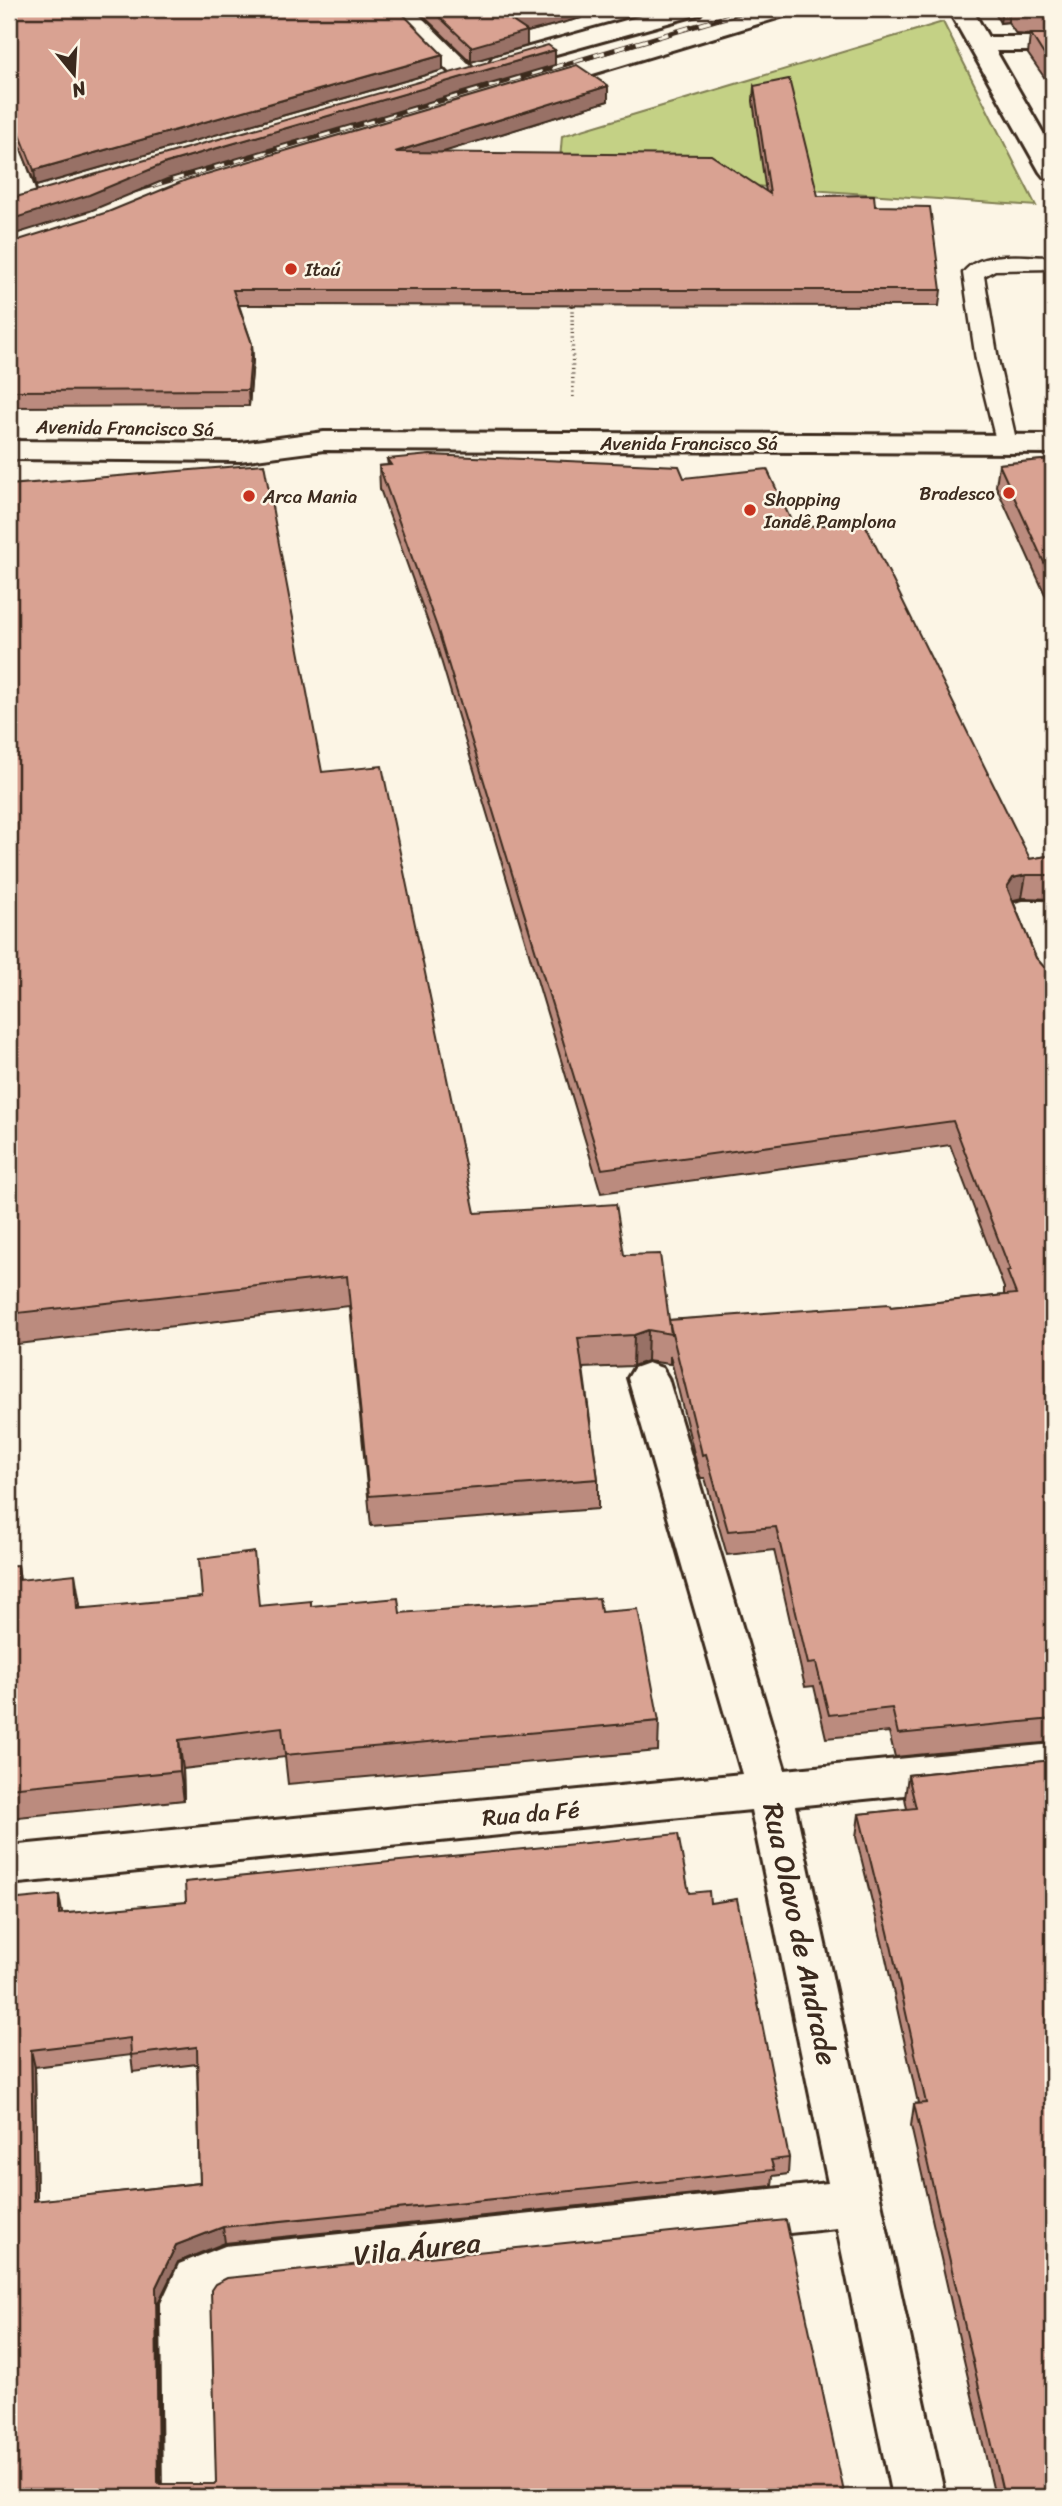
<svg xmlns="http://www.w3.org/2000/svg" width="1062" height="2506" viewBox="0 0 1062 2506" font-family="Sriracha,sans-serif">
<style>
.green{fill:#c4d185;stroke:#807e52;stroke-width:2}
.lines{fill:none;stroke-linecap:round;stroke-linejoin:round}
.lane-casing{stroke:#3b2a1e;stroke-width:5}
.street-casing{stroke:#3b2a1e;stroke-width:6}
.secondary-casing{stroke:#3b2a1e;stroke-width:6}
.path{stroke:#3b2a1e;stroke-width:3.5;stroke-dasharray:1 3.5;stroke-linecap:butt}
.lane{fill:#fcf5e5;fill-rule:evenodd}
.street{fill:#fcf5e5;fill-rule:evenodd}
.secondary{fill:#fcf5e5;fill-rule:evenodd}
.rail-casing{stroke:#3b2a1e;stroke-width:5}
.rail{stroke:#fcf5e5;stroke-width:3.5;stroke-dasharray:11;stroke-linecap:butt}
.wall{fill:#bb8b7e;stroke:#3b2a1e;stroke-width:2;fill-rule:evenodd}
.shaded-wall{fill:#987166;stroke:#3b2a1e;stroke-width:2}
.building{fill:#d9a292;stroke:#3b2a1e;stroke-width:2;fill-rule:evenodd}
.poi-dot{fill:#c8321e;stroke:#fcf5e5;stroke-width:2.5}
.labels{text-anchor:middle;dominant-baseline:central;stroke-width:5;stroke-linejoin:round;paint-order:stroke}
.far-poi-label{font-size:19px;fill:#3b2a1e;stroke:#fcf5e5;text-anchor:start}
.far-street-label{font-size:19px;fill:#3b2a1e;stroke:#fcf5e5}
.street-label{font-size:23px;fill:#3b2a1e;stroke:#fcf5e5}
.near-street-label{font-size:28px;fill:#3b2a1e;stroke:#fcf5e5}
</style>
<rect width="100%" height="100%" fill="#fcf5e5"/>
<filter id="ink" filterUnits="userSpaceOnUse"><feTurbulence type="fractalNoise" baseFrequency=".0143" numOctaves="2"/><feDisplacementMap in="SourceGraphic" scale="14" xChannelSelector="R" yChannelSelector="G"/><feConvolveMatrix kernelMatrix="1 2 1 2 8 2 1 2 1" color-interpolation-filters="sRGB"/></filter>
<g filter="url(#ink)">
<path class="green" d="M943,22L1036,206L559,172L562,136Z"/>
<g class="lines">
<g class="lane-casing">
<path id="lane" d="M1053,257V269L995,270L984,276L998,360L1017,444L1014,449H998L976,360L963,273C980,249 1027,257 1053,257Z"/>
</g>
<g class="street-casing">
<path id="street" d="M388,9H413L473,68L476,73L473,78L464,80L455,78Z
M666,9H704L700,14L502,69L493,67L490,62L493,57Z
M758,9H795L791,14L543,89L534,91L525,89L522,84L525,79Z
M948,9H972L988,37H1053V51H996L1053,150V180L1044,177L1040,172Z
M9,145L18,148L22,153L38,199L34,205L25,207L16,205C5,188 8,164 9,145Z
M1023,901H1053V923H1045L1053,941V991L1041,988L1035,980L1006,912L1011,904Z
M648,1363L662,1368L668,1378L785,1770L1053,1744V1780L795,1806L945,2497H892L837,2228L228,2292L215,2298L211,2305L216,2497H163L161,2303L179,2264L225,2246L828,2183L751,1810L9,1884V1846L742,1774L628,1378L634,1368Z"/>
</g>
<g class="secondary-casing">
<path id="secondary" d="M324,432L1053,435V453L324,450L240,461L9,459V441L240,443Z"/>
</g>
<path class="path" d="M572,306L573,400"/>
<use href="#lane" class="lane"/>
<use href="#street" class="street"/>
<use href="#secondary" class="secondary"/>
<g class="rail-casing">
<path id="rail" d="M130,192L753,9"/>
</g>
<use href="#rail" class="rail"/>
</g>
<path class="wall" d="M9,9L443,55V70L36,186L20,147L9,143Z
M416,9H581V18L527,32V46L471,62Z
M993,9H1053V87L1044,77L1028,54L1030,35L1016,34L1008,22L1000,23Z
M608,86V101L442,152L766,192L753,101L754,86L818,196L875,206L941,290L939,306L239,305L252,344L253,360L249,406L9,407V243Z
M387,459L684,478L795,529L1030,859L1053,855V899L1022,898L1013,901L1036,958L1044,967L1053,969V1742L895,1757L889,1732L826,1738L814,1686L805,1687L774,1550L727,1555L705,1478H701L699,1474L670,1356V1364L647,1361L633,1366L583,1368L598,1479V1509L371,1526L349,1306L9,1345V485L322,772L475,1213L624,1255L669,1320L891,1307L1004,1295V1288L950,1145L601,1193L438,650L380,489L379,466L388,465Z
M1053,459V612L996,486L999,464Z
M1052,902H1053V935L1049,926Z
M18,1565L20,1580L80,1604V1608L259,1606H311L400,1613L601,1612L659,1721L658,1751L288,1784L285,1757L183,1769L184,1800L9,1818V1566Z
M1053,1760V2497H995L911,2126L914,2104L918,2103L885,1954L856,1837L859,1814L907,1809L905,1798L908,1775Z
M689,1893L710,1903L789,2158L788,2174L773,2176L772,2186L225,2243L178,2262L158,2303L160,2484L845,2497H9V1900L62,1913ZM131,2055L133,2072L197,2064L200,2183L37,2201L35,2067Z"/>
<path class="shaded-wall" d="M562,9H581V18L527,32V46L471,62V47L512,21Z
M1002,9H1009L1008,22L1000,23Z
M555,50V65L167,179L90,211L9,236V220L166,163Z
M443,55V70L36,186L34,170Z
M608,86V101L395,167V152Z
M252,344L253,360L249,406L248,390Z
M1026,875L1022,898L1010,901L1007,887L1013,878Z
M648,1330L647,1361L633,1366L634,1335Z
M75,1574L80,1604L82,1639L77,1609Z
M179,1740L183,1769L184,1800L180,1771Z
M59,1895L62,1912V1931L59,1914Z
M31,2050L35,2067L37,2218L34,2201Z
M223,2227L225,2243L178,2262L158,2303L160,2497L158,2482L156,2287L176,2245Z"/>
<path class="building" d="M9,9H398L443,55L34,170L19,132L9,129Z
M431,9H562L512,21L527,31L471,47Z
M1014,9H1053V16L1018,15Z
M1031,34H1053V66L1046,58Z
M548,45L555,50L166,163L89,195L9,220V199Z
M577,65L608,86L395,152L711,155L770,194L754,86L789,79L818,196L874,195L875,206L930,207L941,290H233L252,344L248,390L9,391V243L108,212L186,180Z
M430,455L679,466L684,478L767,469L795,529L863,520L1030,859L1053,855V875H1026L1013,878L1007,887L1036,958L1044,967L1053,969V1719L898,1734L892,1708L829,1715L816,1663L808,1664L776,1527L728,1531L706,1454L702,1455L701,1450L671,1329L669,1320L889,1304L891,1307L1016,1294L1007,1271L1010,1270L953,1121L602,1169L437,627L379,466L391,465L387,459Z
M1053,459V582L999,464Z
M264,464L322,772L382,766L475,1213L616,1204L624,1255L660,1254L671,1334L648,1330L634,1335L578,1338L598,1479L369,1496L347,1276L9,1314V485Z
M254,1552L259,1606L311,1601V1606L398,1598L400,1613L599,1598L601,1612L638,1609L659,1721L285,1755L282,1727L179,1740L180,1771L9,1788V1566L18,1565L19,1580L75,1574L77,1609L202,1597L199,1559Z
M1053,1760V2497H1004L914,2104L926,2103L888,1932L859,1814L916,1808L908,1775Z
M678,1834L689,1893L709,1891L710,1903L737,1899L789,2158L771,2160L774,2170L223,2227L176,2245L156,2287L158,2482L160,2484H214L216,2482L211,2290L215,2284L227,2278L786,2220L845,2497H9V1900L59,1895V1914L186,1902L185,1882ZM130,2038L131,2055L197,2047L200,2183L34,2201L31,2050Z"/>
</g>
<g class="poi-dot">
<circle cx="291" cy="269" r="7"/>
<circle cx="1009" cy="493" r="7"/>
<circle cx="249" cy="496" r="7"/>
<circle cx="750" cy="510" r="7"/>
</g>
<g class="labels">
<g class="far-poi-label">
<text x="305" y="269">Itaú</text>
<text x="995" y="493" text-anchor="end">Bradesco</text>
<text x="263" y="496">Arca Mania</text>
<text x="764" y="499">Shopping<tspan x="764" dy="22">Iandê Pamplona</tspan></text>
</g>
<g class="far-street-label">
<text transform="translate(125 428) rotate(1)">Avenida Francisco Sá</text>
<text x="689" y="443">Avenida Francisco Sá</text>
</g>
<g class="street-label">
<text transform="translate(531 1814) rotate(-5)">Rua da Fé</text>
</g>
<g class="near-street-label">
<text transform="translate(800 1934) rotate(78)">Rua Olavo de Andrade</text>
<text transform="translate(417 2249) rotate(-6)">Vila Áurea</text>
</g>
</g>
<rect width="1062" height="2506" fill="none" stroke="#fcf5e5" stroke-width="35"/>
<rect x="18" y="18" width="1027" height="2471" fill="none" stroke="#3b2a1e" stroke-width="2.5" filter="url(#ink)"/>
<g transform="translate(74 74) rotate(162)" stroke="#fcf5e5" stroke-width="5" paint-order="stroke">
<path d="M0-5L12 26L0 18L-12 26Z" fill="#3b2a1e"/>
<text y="-10" font-size="19" font-weight="bold" text-anchor="middle" fill="#3b2a1e">N</text>
</g>
</svg>
